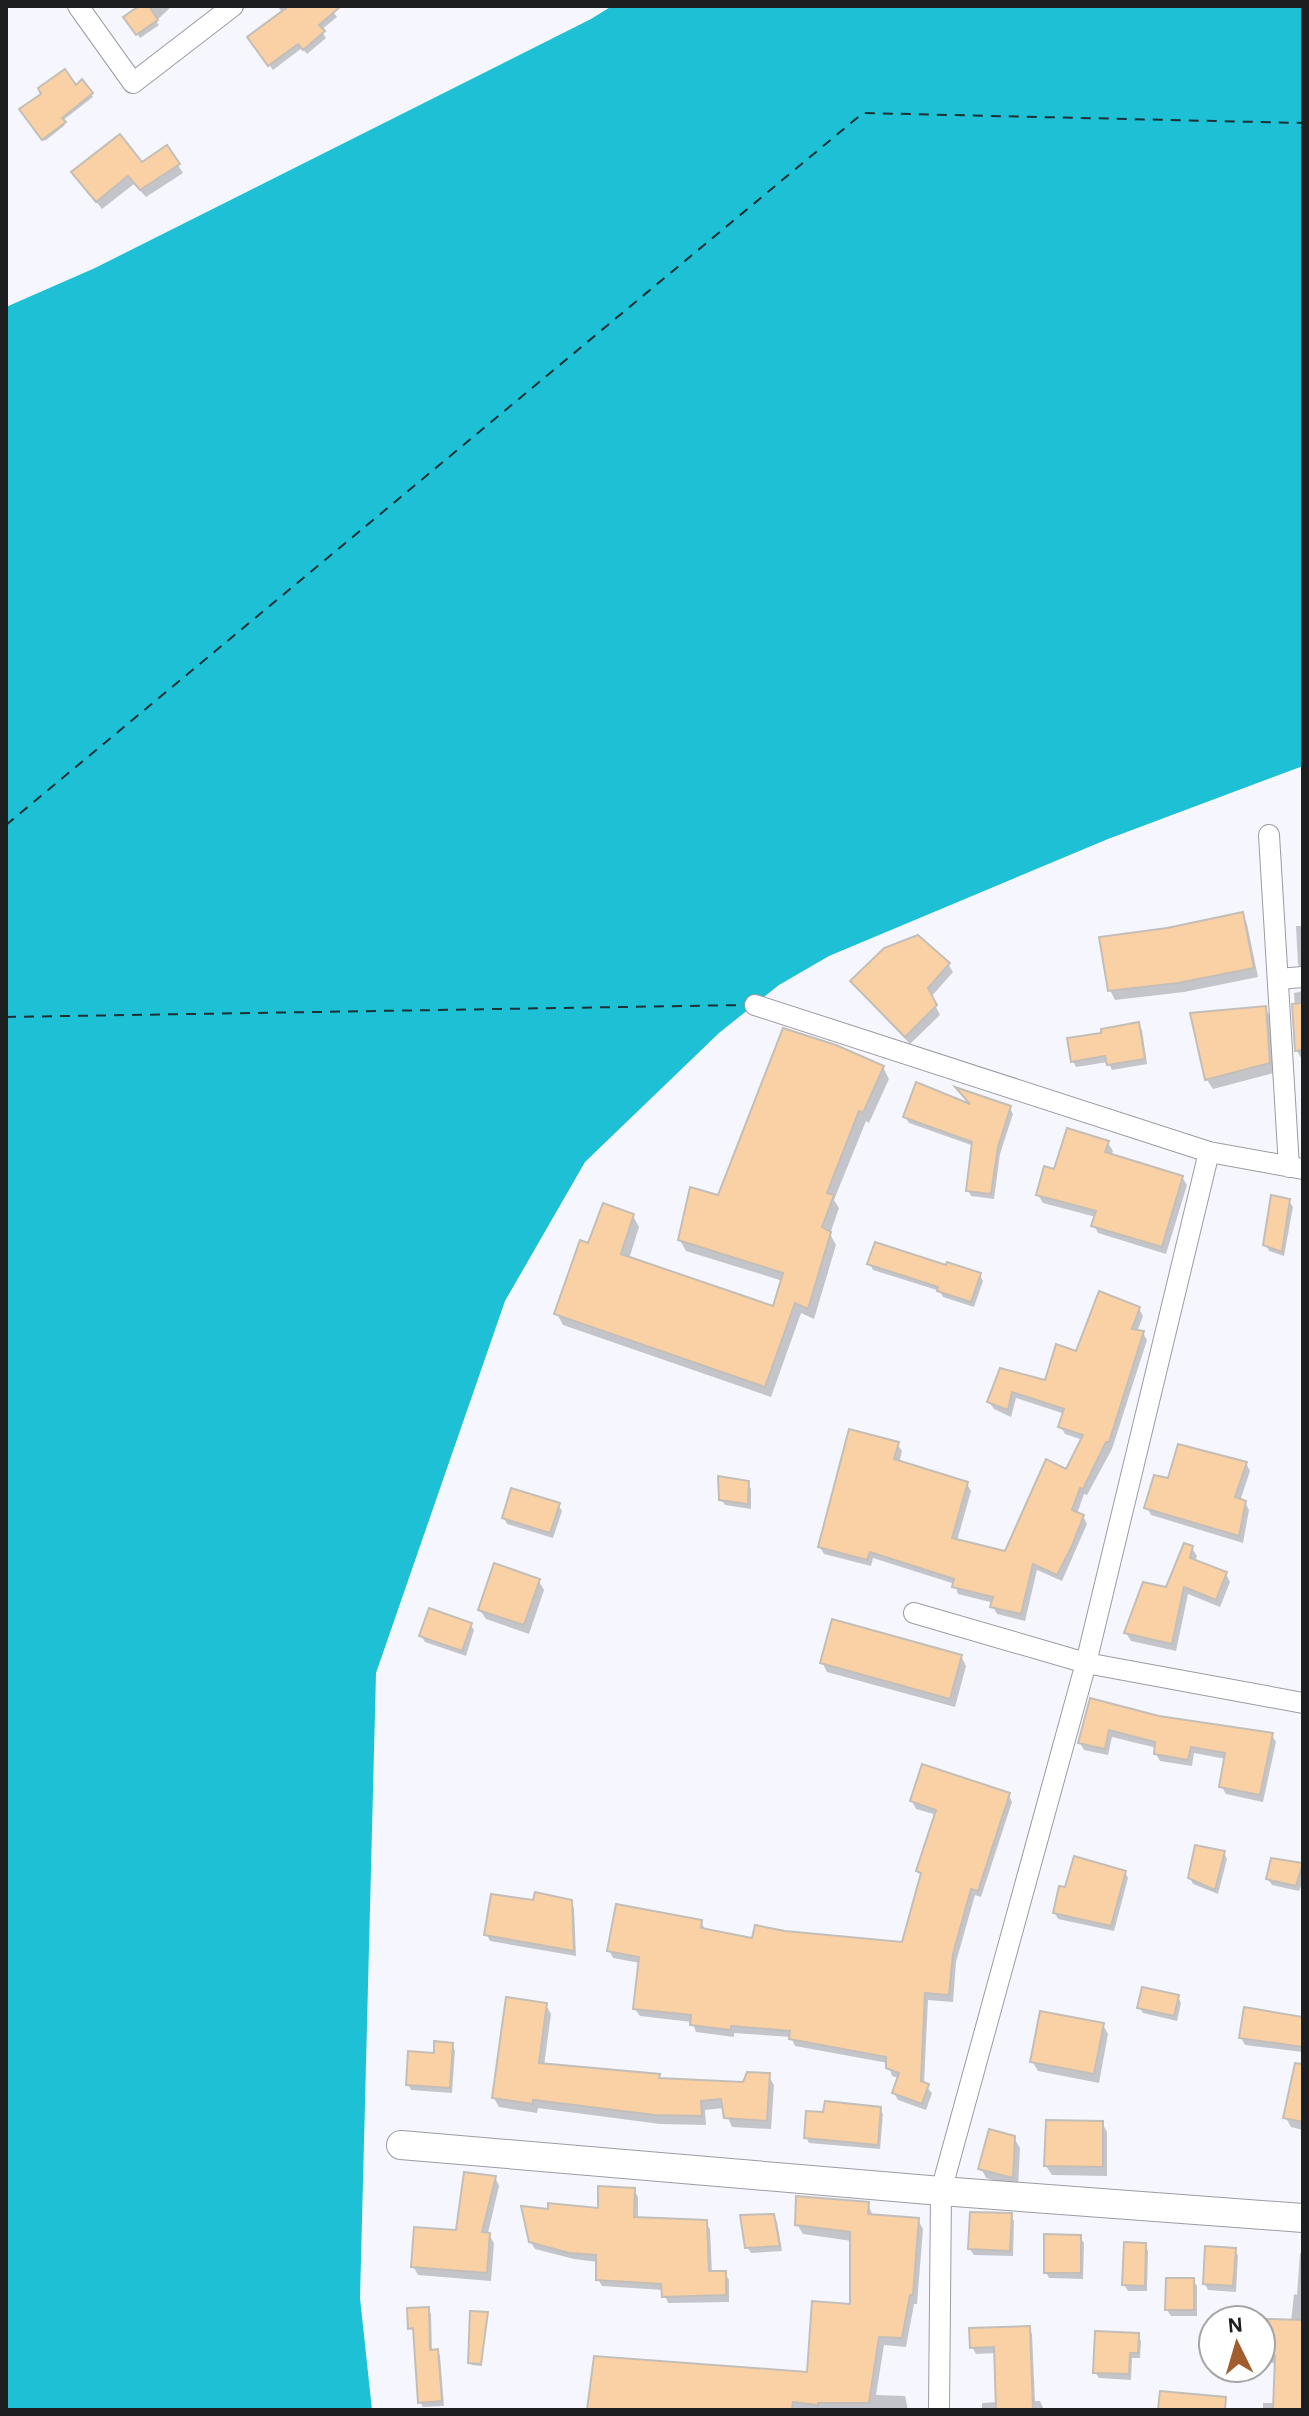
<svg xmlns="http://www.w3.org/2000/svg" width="1309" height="2416" viewBox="0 0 1309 2416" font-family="'Alegreya Sans',sans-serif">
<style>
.water{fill:#1dc0d5}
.shadow{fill:#0003}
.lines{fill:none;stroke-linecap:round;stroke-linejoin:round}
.ferry{stroke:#1a3236;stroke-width:2;stroke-dasharray:10 8;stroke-linecap:butt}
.building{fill:#fad1a4;stroke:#c4beb8;stroke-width:2}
.street-casing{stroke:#9b9ca3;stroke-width:22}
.secondary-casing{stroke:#9b9ca3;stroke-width:30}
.street{stroke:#fff;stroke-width:20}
.secondary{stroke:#fff;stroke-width:28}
</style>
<rect width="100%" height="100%" fill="#f6f7fe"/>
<path class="water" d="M612,6H1303V766L1108,839L829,956L779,985L719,1033L585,1162L505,1301L376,1673L360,2298L372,2410H6V307L95,268L591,19Z"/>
<path class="shadow" d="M143,6H172L156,21L159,25L140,38L126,17Z
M277,6H329L337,17L321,30L326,38L307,54L302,48L273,70L252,43L283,13Z
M82,82L93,97L62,121L65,125L45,141L22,109L45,103Z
M142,164L178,165L183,173L146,197L134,184L102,209L79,180Z
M1242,914L1247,924L1258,977L1184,992L1115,1000L1110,990L1167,930Z
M1296,926H1303V972L1298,964Z
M948,964L953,972L931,997L940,1015L910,1044L857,989L852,981Z
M1303,991V1061L1297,1051L1294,993Z
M1265,1008L1271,1018L1274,1073L1213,1089L1207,1080L1192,1015Z
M1138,1025L1142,1030L1147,1064L1112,1070L1108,1062L1076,1067L1073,1061Z
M883,1067L889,1079L869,1123L866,1121L834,1200L839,1208L830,1234L836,1245L814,1319L801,1313L771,1397L563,1325L557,1314L589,1245L633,1216L639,1227L629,1259L774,1309L783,1281L686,1251L680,1240L719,1198Z
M959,1091L1010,1108L1013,1114L1000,1154L994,1199L971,1196L968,1190L974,1146L909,1123L905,1117L973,1107Z
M1108,1143L1113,1151L1111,1156L1182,1177L1187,1185L1166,1254L1098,1233L1094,1225L1096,1217L1043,1203L1038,1195L1055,1172Z
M1289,1201L1293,1207L1284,1256L1269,1251L1266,1244Z
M870,1264L947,1267L980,1275L983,1281L974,1307L943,1297L940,1291L873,1270Z
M1139,1309L1143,1316L1137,1332L1143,1333L1147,1340L1112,1449L1087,1495L1084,1494L1077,1514L1083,1516L1087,1524L1062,1581L1037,1570L1025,1621L997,1614L993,1607L994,1603L958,1594L955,1584L873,1558L871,1566L824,1554L820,1547L897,1444L902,1451L899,1463L967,1484L971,1491L957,1541L1006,1553L1067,1472L1083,1440L1065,1434L1061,1427L1065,1414L1016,1398L1011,1417L994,1409L989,1402L1001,1370L1046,1383L1077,1354Z
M1246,1463L1250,1471L1240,1501L1245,1502L1249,1510L1243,1543L1151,1515L1147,1507L1170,1480Z
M747,1483L751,1489V1509L725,1505L721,1499Z
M558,1505L562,1511L553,1538L507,1524L504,1518Z
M1192,1548L1197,1556L1195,1562L1226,1574L1230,1582L1220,1607L1188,1594L1176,1651L1131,1641L1126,1633L1167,1589Z
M538,1580L544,1590L529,1634L486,1619L480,1610Z
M471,1625L474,1630L466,1656L425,1642L421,1636Z
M961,1656L966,1666L955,1707L827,1672L822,1662Z
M1091,1701L1159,1718L1272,1735L1276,1742L1263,1802L1226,1794L1221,1786L1226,1759L1194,1753L1192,1766L1160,1761L1156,1754L1157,1748L1112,1737L1108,1755L1084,1750L1080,1743Z
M1008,1794L1012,1802L981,1897L975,1895L956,1962L953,2002L928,2000L924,2084L932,2093L926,2110L898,2100L894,2093L899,2078L892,2076L888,2063L795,2046L791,2037L734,2033V2037L696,2032L692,2022L640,2016L635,2009L640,1963L613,1958L609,1950L701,1922L705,1929L753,1940L785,1933L903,1944L922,1877L918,1871L937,1815L916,1809L912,1801Z
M1224,1853L1227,1859L1218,1894L1193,1884L1190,1878Z
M1273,1860L1303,1865V1882L1299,1891L1272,1885L1268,1879Z
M1125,1872L1128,1878L1114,1931L1058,1919L1055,1913L1066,1889Z
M570,1901L574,1908L576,1956L490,1941L487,1935L535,1902Z
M1178,1997L1181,2003L1177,2021L1143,2013L1139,2007Z
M546,2005L551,2014L544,2066L659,2076L661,2080L745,2084L768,2075L774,2085L771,2129L732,2127L724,2108L705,2110L706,2125L660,2124L538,2108L537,2113L499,2107L494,2098Z
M1303,2019V2052L1245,2045L1241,2038Z
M1103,2025L1108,2034L1099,2083L1038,2071L1032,2061Z
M452,2045L455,2051L452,2093L411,2090L408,2084L436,2055Z
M1303,2084V2130L1291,2127L1286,2118Z
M880,2109L883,2114L880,2149L809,2143L806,2137Z
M1102,2123L1107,2132V2176L1052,2175L1046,2166Z
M1014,2138L1020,2148L1018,2187L986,2178L981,2168Z
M495,2177L499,2186L488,2233L494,2243L491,2281L418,2275L413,2266L457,2232Z
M634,2190L638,2197V2219L705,2222L710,2229L712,2273H725L729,2280V2302L668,2303L663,2290L602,2286L598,2279V2262L574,2259L535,2249L530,2241L549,2212L600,2210Z
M868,2204L873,2216L918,2220L923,2229L917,2304H914L906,2347L884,2345L876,2395L905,2396L908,2410H589L809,2374L852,2306V2241L803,2234L797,2224Z
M1011,2215L1014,2221L1013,2256L974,2255L970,2249Z
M773,2216L777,2222L782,2251L751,2253L747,2247Z
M1080,2237L1084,2243L1083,2279L1049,2278L1046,2272Z
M1145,2245L1148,2251L1147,2291H1128L1124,2285Z
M1235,2250L1238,2256L1236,2292L1208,2290L1205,2284Z
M1300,2253H1303V2410H1160L1202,2408L1263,2410V2403H1276L1277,2363H1271L1266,2355L1291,2322L1294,2294L1297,2295Z
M1193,2280L1197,2286V2316H1171L1167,2310Z
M428,2309L431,2314L432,2352L437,2351L440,2356L444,2406L423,2407L420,2402L415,2333L410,2328Z
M486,2314L482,2366L472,2365L470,2363Z
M1028,2328L1032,2334L1035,2401H1040L1044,2410H982V2403L998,2402L996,2353L976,2354L972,2347Z
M1138,2335L1141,2341L1140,2358H1132L1131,2380L1099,2378L1095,2372Z"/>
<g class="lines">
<path class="ferry" d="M6,825L863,113L1303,123
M6,1017L746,1005"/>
</g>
<path class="building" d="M139,6H149L158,20L136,35L123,17Z
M289,6H341L319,25L325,31L303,50L298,44L268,66L247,37Z
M65,69L76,85L82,79L93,93L62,118L66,122L42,140L19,109L41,94L38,88Z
M120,134L142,162L167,145L180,164L140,190L128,176L96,202L71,172Z
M1243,912L1254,968L1178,983L1108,991L1099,937L1167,928Z
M918,935L950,963L928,988L937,1005L905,1037L850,981L884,948Z
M1303,1003V1050L1295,1051L1292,1004Z
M1266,1006L1270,1063L1205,1080L1190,1013Z
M1139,1022L1145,1059L1107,1065L1105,1056L1071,1062L1067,1038L1101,1033V1029Z
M783,1028L836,1045L884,1066L863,1113L859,1111L827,1193L834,1195L822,1227L831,1232L808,1309L795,1303L765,1387L554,1314L580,1240L588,1243L603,1203L634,1214L621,1254L773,1306L783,1273L678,1240L690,1187L718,1195Z
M916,1082L970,1104L955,1087L1011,1106L998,1147L991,1194L966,1191L972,1142L903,1117Z
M1067,1128L1109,1141L1105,1152L1183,1176L1162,1247L1091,1226L1096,1211L1036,1195L1044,1166L1054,1169Z
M1271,1195L1290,1199L1282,1252L1263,1245Z
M875,1242L946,1265L947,1262L981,1273L971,1302L937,1291L938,1287L867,1264Z
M1099,1291L1140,1307L1132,1329L1144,1331L1109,1442H1106L1083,1489L1080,1488L1072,1510L1084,1515L1071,1548L1057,1575L1033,1564L1021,1614L990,1607L993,1597L952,1587L954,1579L870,1552L867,1560L818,1547L849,1429L899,1442L894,1459L968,1482L952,1538L1005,1551L1046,1459L1066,1469L1083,1435L1058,1427L1064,1409L1012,1392L1008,1410L987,1402L1000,1368L1045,1380L1056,1344L1076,1351Z
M1178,1444L1247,1462L1235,1497L1246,1501L1239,1536L1144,1508L1154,1475L1168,1478Z
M718,1476L749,1481L748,1504L719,1500Z
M511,1488L560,1503L550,1533L502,1518Z
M1184,1543L1193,1546L1190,1558L1227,1572L1216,1600L1184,1587L1172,1644L1124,1633L1143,1582L1166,1587Z
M494,1563L540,1579L524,1625L478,1610Z
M429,1608L472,1623L462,1651L419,1636Z
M832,1619L962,1655L950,1699L820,1663Z
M1090,1698L1159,1716L1273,1733L1260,1795L1219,1787L1225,1753L1191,1747L1188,1760L1154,1754L1155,1742L1109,1730L1105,1749L1078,1743Z
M922,1764L1010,1793L978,1891L971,1889L953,1954L949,1995L925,1993L921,2081L929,2084L922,2104L892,2093L899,2073L886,2068V2057L789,2039L790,2031L731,2026V2030L690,2025L691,2015L633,2009L639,1957L607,1951L616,1904L702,1920L701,1928L752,1938L755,1925L785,1931L902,1942L921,1873L916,1871L936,1810L910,1801Z
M1195,1845L1225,1851L1215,1890L1188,1878Z
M1074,1856L1126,1871L1111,1926L1053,1913L1059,1886L1065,1887Z
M1271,1858L1303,1863L1296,1886L1266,1879Z
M535,1892L572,1900L574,1951L484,1935L491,1894L533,1900Z
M1142,1987L1179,1995L1174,2016L1137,2008Z
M506,1997L547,2003L539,2063L660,2074L659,2078L743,2082L747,2072L770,2073L767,2121L724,2118L721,2099L701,2101L702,2116L654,2115L533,2100V2104L492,2098Z
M1244,2007L1303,2017V2047L1239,2038Z
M1040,2011L1104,2023L1094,2074L1030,2062Z
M434,2041L453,2043L450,2088L406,2085L408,2051L434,2053Z
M1295,2063L1303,2064V2122L1283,2118Z
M825,2101L881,2107L878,2145L804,2138L806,2111L823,2112Z
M1046,2120L1103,2121V2167L1044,2166Z
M989,2129L1015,2136L1013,2178L978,2169Z
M464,2172L496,2176L482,2232L490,2233L487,2273L411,2267L414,2227L456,2230Z
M598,2186L635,2188L634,2217L707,2220L709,2271H726V2295L662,2297L661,2284L596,2280V2255L569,2253L529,2242L521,2206L548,2209V2203L598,2208Z
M796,2196L869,2202L868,2214L919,2218L913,2295H910L902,2338L879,2337L869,2403H818V2405L793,2402L792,2410H587L594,2356L807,2372L812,2301L850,2304V2232L795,2225Z
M970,2212L1012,2213L1010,2251L968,2249Z
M774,2214L780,2246L745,2248L740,2215Z
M1044,2234L1081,2235V2273H1044Z
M1124,2242L1146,2243L1145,2286L1122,2285Z
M1205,2246L1236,2248L1233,2286L1203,2284Z
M1166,2278H1194V2310H1165Z
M429,2307L430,2350L438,2349L442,2401L418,2403L413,2328L408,2329L407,2308Z
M470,2311L488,2312L481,2364L468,2363Z
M1267,2319L1303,2320V2410H1273L1275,2356L1264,2355Z
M1030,2326L1033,2410H996L994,2347L970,2348L969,2328Z
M1095,2331L1139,2333L1138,2353H1130L1129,2374L1093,2373Z
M1160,2391L1226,2397L1225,2410H1158Z"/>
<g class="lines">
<g class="street-casing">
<path id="street" d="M78,6L133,83L233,6
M1269,835L1289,1167
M1278,979L1303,977
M755,1005L1209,1152L1303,1169
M914,1613L1086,1663L1303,1703
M939,2410L941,2191L1086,1663L1209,1152"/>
</g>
<g class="secondary-casing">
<path id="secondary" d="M401,2145L941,2191L1303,2218"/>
</g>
<use href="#street" class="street"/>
<use href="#secondary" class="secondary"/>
</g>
<rect width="1309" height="2416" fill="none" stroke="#1d1e20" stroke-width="16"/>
<g transform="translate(1237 2344) rotate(355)"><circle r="38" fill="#ffffff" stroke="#a5a5a6" stroke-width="2"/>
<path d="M0-6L14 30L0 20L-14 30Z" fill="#a25d2f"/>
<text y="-12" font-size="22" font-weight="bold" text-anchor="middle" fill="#1d1e20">N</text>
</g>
</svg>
